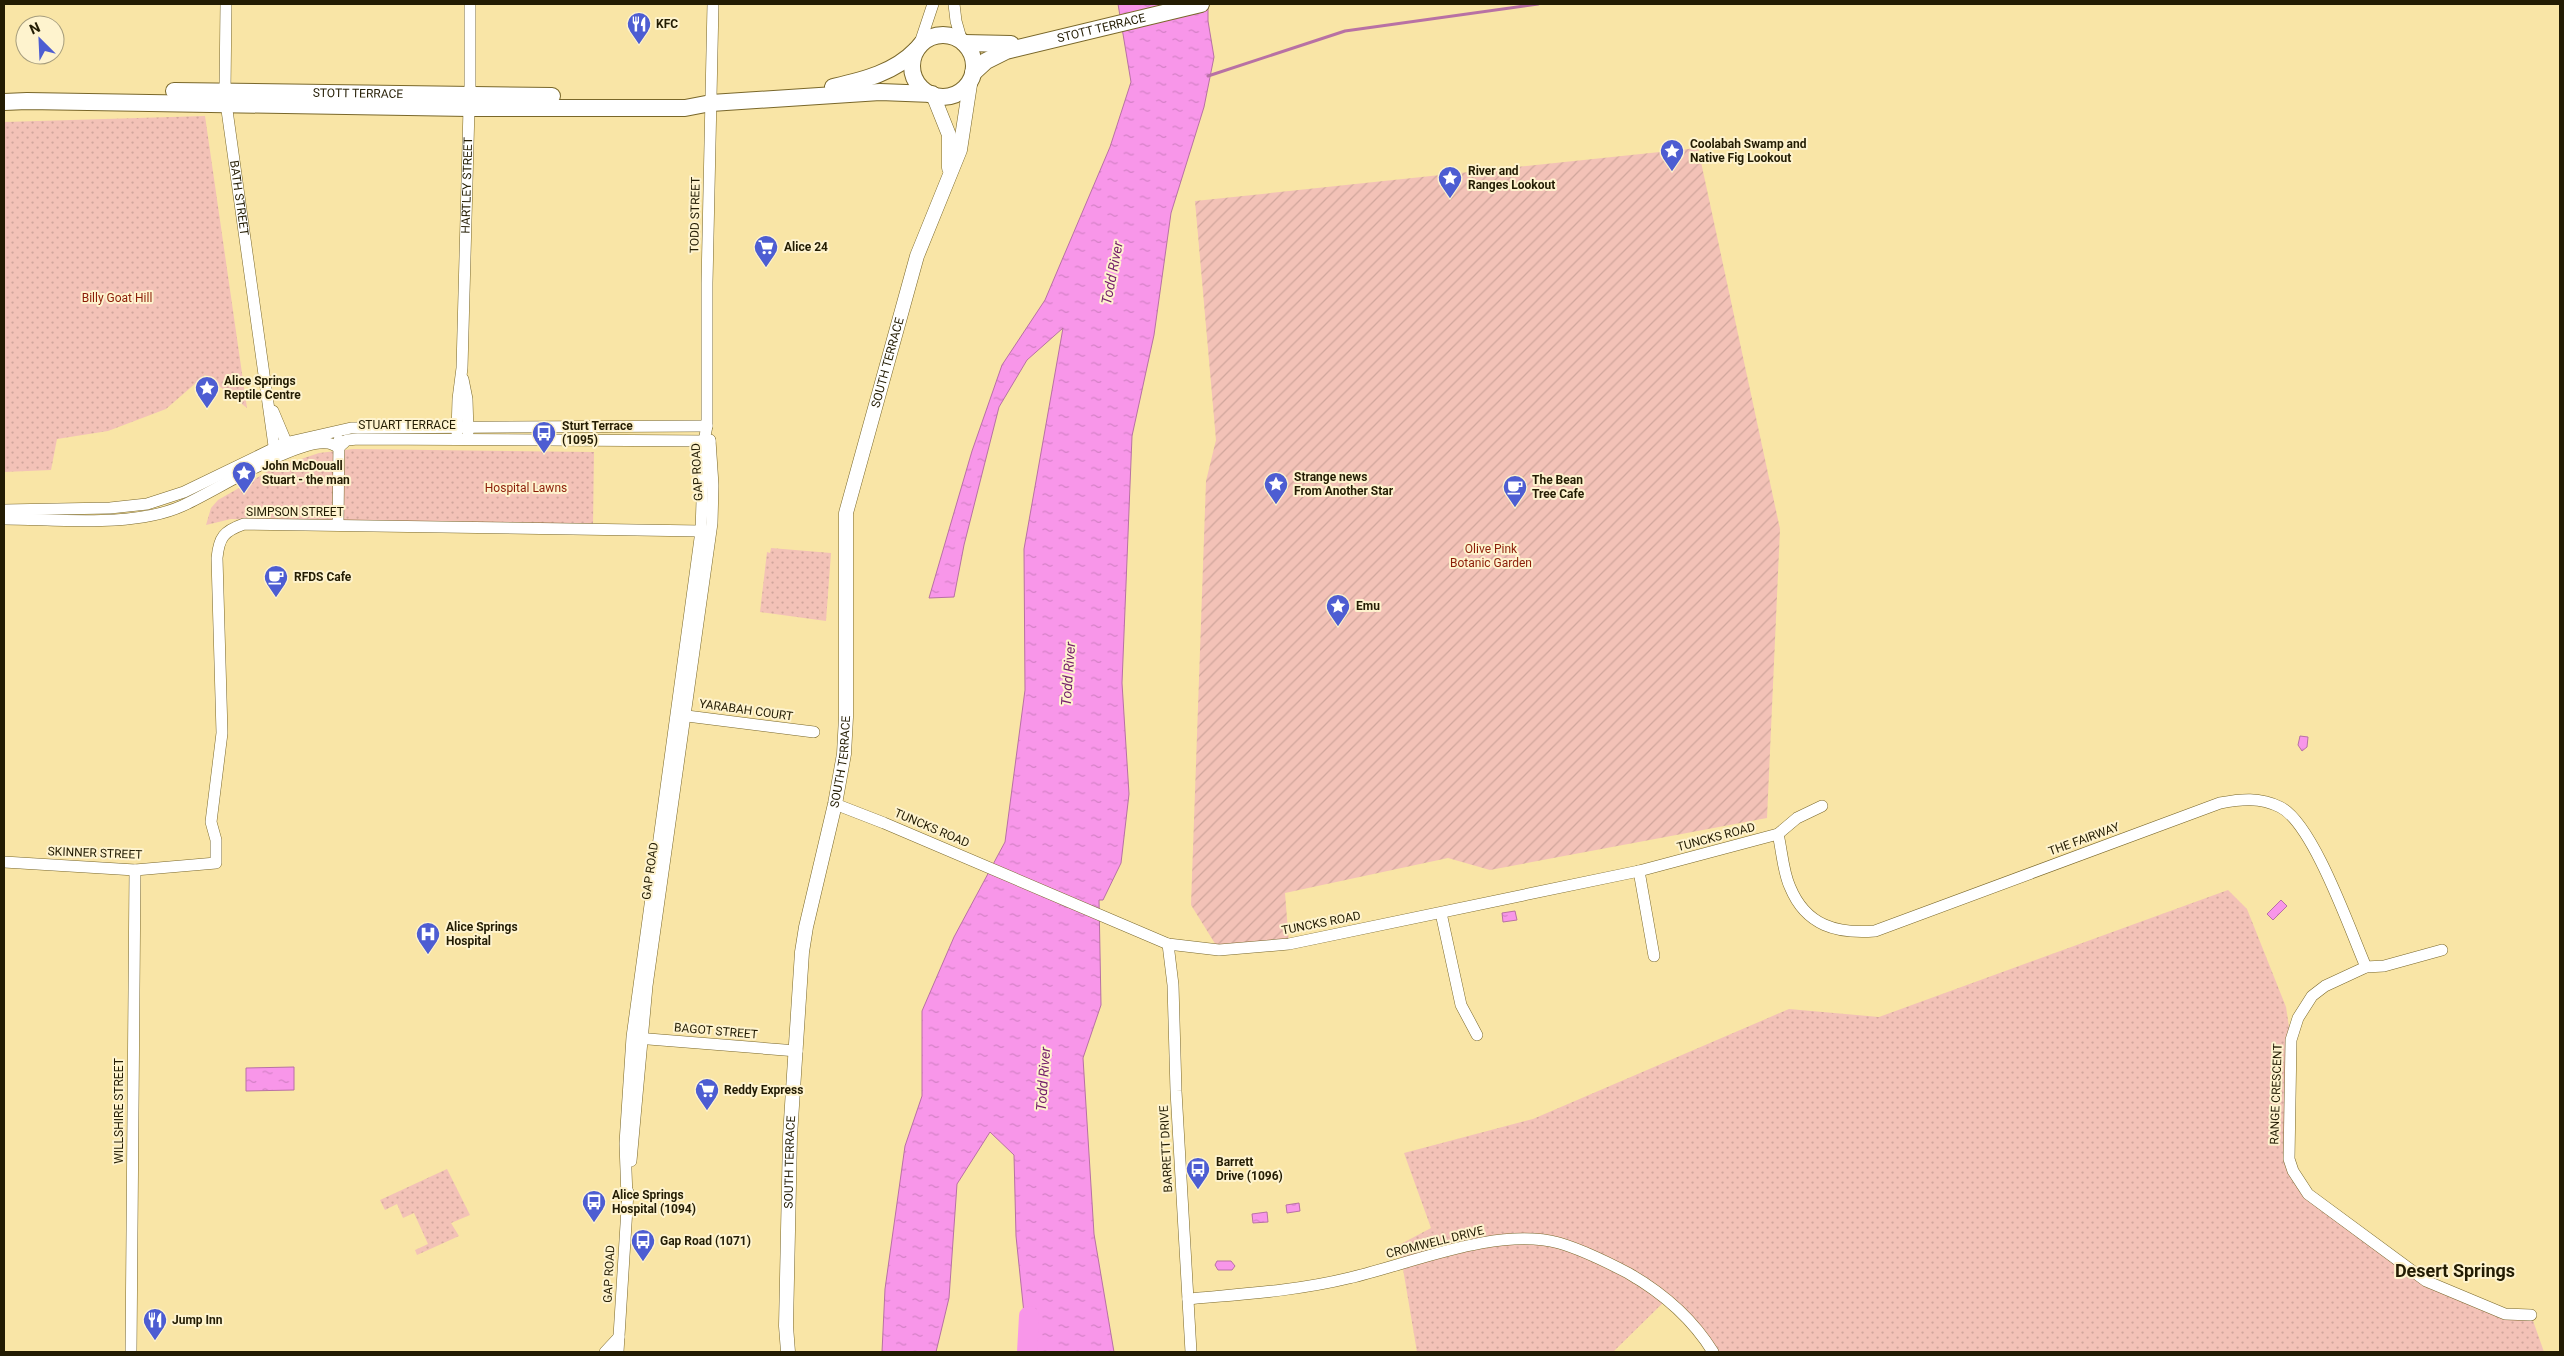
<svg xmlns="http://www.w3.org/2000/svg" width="2564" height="1356" viewBox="0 0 2564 1356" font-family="Roboto,sans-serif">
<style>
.grass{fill:url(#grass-dots)}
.garden{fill:url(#garden-furrows)}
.water{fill:url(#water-ripples);stroke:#b871a4}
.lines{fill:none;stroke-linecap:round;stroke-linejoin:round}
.stream{stroke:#b871a4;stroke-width:3}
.river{stroke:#f896e9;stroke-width:20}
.minor-casing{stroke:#79672a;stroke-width:12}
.tertiary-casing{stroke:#79672a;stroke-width:15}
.secondary-casing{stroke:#79672a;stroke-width:18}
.minor{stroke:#fff;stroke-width:11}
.tertiary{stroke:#fff;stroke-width:14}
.secondary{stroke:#fff;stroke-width:16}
.labels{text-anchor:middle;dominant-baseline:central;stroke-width:4;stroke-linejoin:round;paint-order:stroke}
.poi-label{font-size:12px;font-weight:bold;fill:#231c03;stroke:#fef3ce;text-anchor:start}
.street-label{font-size:12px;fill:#231c03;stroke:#fef3ce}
.park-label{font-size:12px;fill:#8b1d07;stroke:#fef3ce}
.water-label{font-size:14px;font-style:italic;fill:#741f6b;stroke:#fef3ce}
.district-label{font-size:18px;font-weight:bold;fill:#231c03;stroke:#fef3ce}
</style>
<defs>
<pattern id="grass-dots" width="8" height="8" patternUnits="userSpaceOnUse" patternTransform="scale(1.25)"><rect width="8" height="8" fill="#f3c2b7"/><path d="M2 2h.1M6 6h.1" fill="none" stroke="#d0a69c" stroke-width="1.8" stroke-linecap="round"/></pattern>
<pattern id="garden-furrows" width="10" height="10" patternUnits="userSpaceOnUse" patternTransform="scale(1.25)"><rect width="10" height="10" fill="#f3c2b7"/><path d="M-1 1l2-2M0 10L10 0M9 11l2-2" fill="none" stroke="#d0a69c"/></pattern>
<pattern id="water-ripples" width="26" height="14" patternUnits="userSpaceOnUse" patternTransform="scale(1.25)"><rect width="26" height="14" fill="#f896e9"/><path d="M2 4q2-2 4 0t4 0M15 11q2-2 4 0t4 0" fill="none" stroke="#d481c6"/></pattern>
</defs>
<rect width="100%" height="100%" fill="#f9e5a6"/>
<path class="grass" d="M205,116L247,408L205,375L166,409L108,431L57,439L51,470L4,472V122Z
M353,449L594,452L593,525L231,519L206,525L211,508L218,500L274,468L319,453Z
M771,548L831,553L826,621L760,612L767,552L770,553Z
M2228,890L2247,909L2286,1007L2291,1040L2288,1148L2297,1179L2426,1281L2505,1314L2531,1315L2544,1352H1713L1667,1299L1613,1352H1417L1399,1245L1431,1228L1404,1153L1533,1119L1789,1009L1879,1017Z
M447,1169L470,1215L451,1223L459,1236L417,1255L415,1250L428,1244L414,1213L403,1218L397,1204L385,1210L380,1200Z"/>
<path class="garden" d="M1698,148L1780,529L1767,818L1490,870L1448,858L1285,893L1289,944L1219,950L1191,905L1206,481L1216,440L1195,201Z"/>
<path class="water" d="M1118,4H1208V21L1214,57L1204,107L1171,213L1154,335L1132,436L1122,683L1129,794L1121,863L1103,900H1099L1101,1005L1083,1058L1094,1234L1114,1352H1028L1016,1236L1014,1155L990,1132L957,1184L949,1298L936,1352H882L885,1289L905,1146L922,1096V1011L954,937L1005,842L1025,690L1024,549L1063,328L1027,360L999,407L964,545L954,597L929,598L972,451L1002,365L1045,300L1110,147L1131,82Z
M2300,736L2308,737L2307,747L2302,751L2298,745Z
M2281,900L2287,906L2273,920L2267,914Z
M1515,911L1517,920L1503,922L1502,913Z
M294,1067V1090L246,1091V1068Z
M1299,1203L1300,1211L1287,1213L1286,1205Z
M1267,1212L1268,1222L1253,1223L1252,1214Z
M1217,1261H1231L1235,1266L1232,1270H1218L1215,1265Z"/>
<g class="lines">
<path class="stream" d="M1208,76L1345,31L1538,4"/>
<path class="river" d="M1027,1352L1029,1316"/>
<g class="minor-casing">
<g id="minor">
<path d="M470,4V96"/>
<path d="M954,4L956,21L962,42"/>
<path d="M919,46L933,4"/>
<path d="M225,91L226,4"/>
<path id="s1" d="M226,103L275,453"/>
<path d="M463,379L467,399L468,433"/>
<path d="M273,411L289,449"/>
<path id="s2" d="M457,433L458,399L462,368L469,108"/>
<path d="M4,510L110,508L147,504L184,492L285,443L351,428L707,426"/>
<path d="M4,519C57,519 133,528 182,506C214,492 297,438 328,443C332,444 336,446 339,447L347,440L358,439L710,441"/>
<path d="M338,525L339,440"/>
<path d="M679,715L814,732"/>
<path d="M835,804L884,823L1168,944L1219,950L1289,944L1639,871L1778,834L1797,818L1822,806"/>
<path d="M1778,834C1782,851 1783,872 1790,887C1806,926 1837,934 1875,931L2220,803C2241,799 2260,797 2280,807C2313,823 2350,930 2366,967"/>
<path d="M4,862L135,870L216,863V840L211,822L222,733L217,558C219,537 224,531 244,524L701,531"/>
<path d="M1639,871L1654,956"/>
<path d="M1441,913L1461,1005L1477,1035"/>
<path d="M1168,944L1173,985L1176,1091L1191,1352"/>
<path d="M2442,950L2384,966L2366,967L2325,986L2312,996L2298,1018L2291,1040L2289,1159L2293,1171L2308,1194L2426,1281L2505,1314L2531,1315"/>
<path d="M636,1038L797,1051"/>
<path d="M631,1161L647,986L712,523L713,485L710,440"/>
<path d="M627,1198L625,1143L632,1037L701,531L704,441L707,426V283L713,4"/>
<path d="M1188,1299C1242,1294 1296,1291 1349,1278C1410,1264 1497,1226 1559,1243C1583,1250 1607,1262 1628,1273C1663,1293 1692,1318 1713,1352"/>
<path d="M131,1352L135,870"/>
<path d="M605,1352L619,1337"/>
<path d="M618,1352L628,1192"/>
</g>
</g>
<g class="tertiary-casing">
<g id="tertiary">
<path d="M933,95L949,135V168"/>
<path id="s3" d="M788,1352L786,1326L790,1136L802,952L806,927L835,804L844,754L846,717V513L917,256L960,150L971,78"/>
</g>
</g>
<g class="secondary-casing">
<g id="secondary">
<circle cx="943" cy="66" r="31"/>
<path d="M964,43L1011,44"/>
<path id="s4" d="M973,73L986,61L1006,51L1201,4"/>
<path d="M833,87C863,80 894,73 916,50"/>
<path id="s5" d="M174,91L552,96"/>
<path d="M4,102L27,101L469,108H685L711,103L880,92L932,94"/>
</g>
</g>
<use href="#minor" class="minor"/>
<use href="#tertiary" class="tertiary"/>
<use href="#secondary" class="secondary"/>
</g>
<defs>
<g id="restaurant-pin" transform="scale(1.25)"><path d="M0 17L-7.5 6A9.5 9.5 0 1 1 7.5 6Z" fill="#4d5dd2" stroke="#fef3ce"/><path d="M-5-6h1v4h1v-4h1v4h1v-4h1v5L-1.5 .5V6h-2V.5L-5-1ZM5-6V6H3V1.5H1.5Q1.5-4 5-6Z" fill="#fff"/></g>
<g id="sight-pin" transform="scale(1.25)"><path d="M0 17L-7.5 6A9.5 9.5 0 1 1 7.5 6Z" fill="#4d5dd2" stroke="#fef3ce"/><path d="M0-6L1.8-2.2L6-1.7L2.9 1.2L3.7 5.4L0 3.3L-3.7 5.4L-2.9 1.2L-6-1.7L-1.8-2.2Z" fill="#fff"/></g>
<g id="supermarket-pin" transform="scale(1.25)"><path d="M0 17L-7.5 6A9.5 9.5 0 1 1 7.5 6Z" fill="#4d5dd2" stroke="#fef3ce"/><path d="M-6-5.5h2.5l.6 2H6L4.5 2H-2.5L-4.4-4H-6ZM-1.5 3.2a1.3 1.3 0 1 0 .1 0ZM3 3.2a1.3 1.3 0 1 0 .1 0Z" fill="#fff"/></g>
<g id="bus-pin" transform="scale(1.25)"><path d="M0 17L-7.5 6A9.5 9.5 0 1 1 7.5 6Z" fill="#4d5dd2" stroke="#fef3ce"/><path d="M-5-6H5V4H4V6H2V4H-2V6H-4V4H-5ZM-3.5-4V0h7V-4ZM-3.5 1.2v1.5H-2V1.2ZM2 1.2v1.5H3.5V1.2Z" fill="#fff"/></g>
<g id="cafe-pin" transform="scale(1.25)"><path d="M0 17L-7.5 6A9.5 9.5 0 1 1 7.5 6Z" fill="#4d5dd2" stroke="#fef3ce"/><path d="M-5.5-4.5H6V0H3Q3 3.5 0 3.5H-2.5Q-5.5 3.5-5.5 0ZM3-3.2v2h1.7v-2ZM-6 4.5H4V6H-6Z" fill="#fff"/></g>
<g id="hospital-pin" transform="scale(1.25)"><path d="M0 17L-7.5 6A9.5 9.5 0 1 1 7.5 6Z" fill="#4d5dd2" stroke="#fef3ce"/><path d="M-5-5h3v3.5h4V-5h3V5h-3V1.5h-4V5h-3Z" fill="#fff"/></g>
</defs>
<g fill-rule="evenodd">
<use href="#restaurant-pin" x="639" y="24"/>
<use href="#sight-pin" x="1672" y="151"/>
<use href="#sight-pin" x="1450" y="178"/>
<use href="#supermarket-pin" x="766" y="247"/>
<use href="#sight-pin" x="207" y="388"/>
<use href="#bus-pin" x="544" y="433"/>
<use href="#sight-pin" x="244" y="473"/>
<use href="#sight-pin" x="1276" y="484"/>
<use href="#cafe-pin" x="1515" y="487"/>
<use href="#cafe-pin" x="276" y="577"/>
<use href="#sight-pin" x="1338" y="606"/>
<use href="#hospital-pin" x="428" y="934"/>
<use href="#supermarket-pin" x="707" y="1090"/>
<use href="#bus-pin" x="1198" y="1169"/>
<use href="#bus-pin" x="594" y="1202"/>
<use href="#bus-pin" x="643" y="1241"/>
<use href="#restaurant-pin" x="155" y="1320"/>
</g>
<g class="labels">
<g class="poi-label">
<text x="656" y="24">KFC</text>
<text x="1690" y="144">Coolabah Swamp and<tspan x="1690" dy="14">Native Fig Lookout</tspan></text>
<text x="1468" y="171">River and<tspan x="1468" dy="14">Ranges Lookout</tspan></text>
<text x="784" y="247">Alice 24</text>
<text x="224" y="381">Alice Springs<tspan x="224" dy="14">Reptile Centre</tspan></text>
<text x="562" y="426">Sturt Terrace<tspan x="562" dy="14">(1095)</tspan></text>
<text x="262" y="466">John McDouall<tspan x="262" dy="14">Stuart - the man</tspan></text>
<text x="1294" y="477">Strange news<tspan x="1294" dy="14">From Another Star</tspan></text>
<text x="1532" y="480">The Bean<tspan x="1532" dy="14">Tree Cafe</tspan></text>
<text x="294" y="577">RFDS Cafe</text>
<text x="1356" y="606">Emu</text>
<text x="446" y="927">Alice Springs<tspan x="446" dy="14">Hospital</tspan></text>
<text x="724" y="1090">Reddy Express</text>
<text x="1216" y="1162">Barrett<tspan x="1216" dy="14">Drive (1096)</tspan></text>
<text x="612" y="1195">Alice Springs<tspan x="612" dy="14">Hospital (1094)</tspan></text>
<text x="660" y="1241">Gap Road (1071)</text>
<text x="172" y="1320">Jump Inn</text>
</g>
<g class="street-label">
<text stroke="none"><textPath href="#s4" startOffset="138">STOTT TERRACE</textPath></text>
<text stroke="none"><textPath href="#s5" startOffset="184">STOTT TERRACE</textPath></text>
<text stroke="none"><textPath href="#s2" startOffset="248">HARTLEY STREET</textPath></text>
<text stroke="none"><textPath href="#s1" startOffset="96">BATH STREET</textPath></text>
<text transform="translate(695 215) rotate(-89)">TODD STREET</text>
<text stroke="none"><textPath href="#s3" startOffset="1000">SOUTH TERRACE</textPath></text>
<text x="407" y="425">STUART TERRACE</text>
<text transform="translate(697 472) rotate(-93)">GAP ROAD</text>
<text x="295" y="512">SIMPSON STREET</text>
<text transform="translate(746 710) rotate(8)">YARABAH COURT</text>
<text stroke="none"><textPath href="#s3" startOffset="595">SOUTH TERRACE</textPath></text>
<text transform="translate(932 828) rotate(23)">TUNCKS ROAD</text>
<text transform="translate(1716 837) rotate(-15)">TUNCKS ROAD</text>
<text transform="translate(2084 839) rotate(-20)">THE FAIRWAY</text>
<text transform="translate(95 853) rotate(2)">SKINNER STREET</text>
<text transform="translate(650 871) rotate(-82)">GAP ROAD</text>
<text transform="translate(1321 923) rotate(-11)">TUNCKS ROAD</text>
<text transform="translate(716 1031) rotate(5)">BAGOT STREET</text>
<text transform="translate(2276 1094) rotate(-88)">RANGE CRESCENT</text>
<text transform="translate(119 1111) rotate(-90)">WILLSHIRE STREET</text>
<text transform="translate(1166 1149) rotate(-93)">BARRETT DRIVE</text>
<text stroke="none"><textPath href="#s3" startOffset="190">SOUTH TERRACE</textPath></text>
<text transform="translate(1435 1242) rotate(-14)">CROMWELL DRIVE</text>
<text transform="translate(609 1274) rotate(-87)">GAP ROAD</text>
</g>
<g class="park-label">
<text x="117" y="298">Billy Goat Hill</text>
<text x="526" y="488">Hospital Lawns</text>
<text x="1491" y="549">Olive Pink<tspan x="1491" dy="14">Botanic Garden</tspan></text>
</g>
<g class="water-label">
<text transform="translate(1112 273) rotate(-79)">Todd River</text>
<text transform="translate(1068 674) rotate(-86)">Todd River</text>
<text transform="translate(1043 1079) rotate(-86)">Todd River</text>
</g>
<g class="district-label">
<text x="2455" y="1270">Desert Springs</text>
</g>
</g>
<rect width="2564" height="1356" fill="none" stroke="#231c03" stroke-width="10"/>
<g transform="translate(40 40) rotate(336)"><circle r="24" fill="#fef3ce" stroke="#a69d7d"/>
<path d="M0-4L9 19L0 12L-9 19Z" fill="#4d5dd2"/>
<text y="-8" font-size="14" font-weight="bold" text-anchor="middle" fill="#231c03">N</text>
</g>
</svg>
